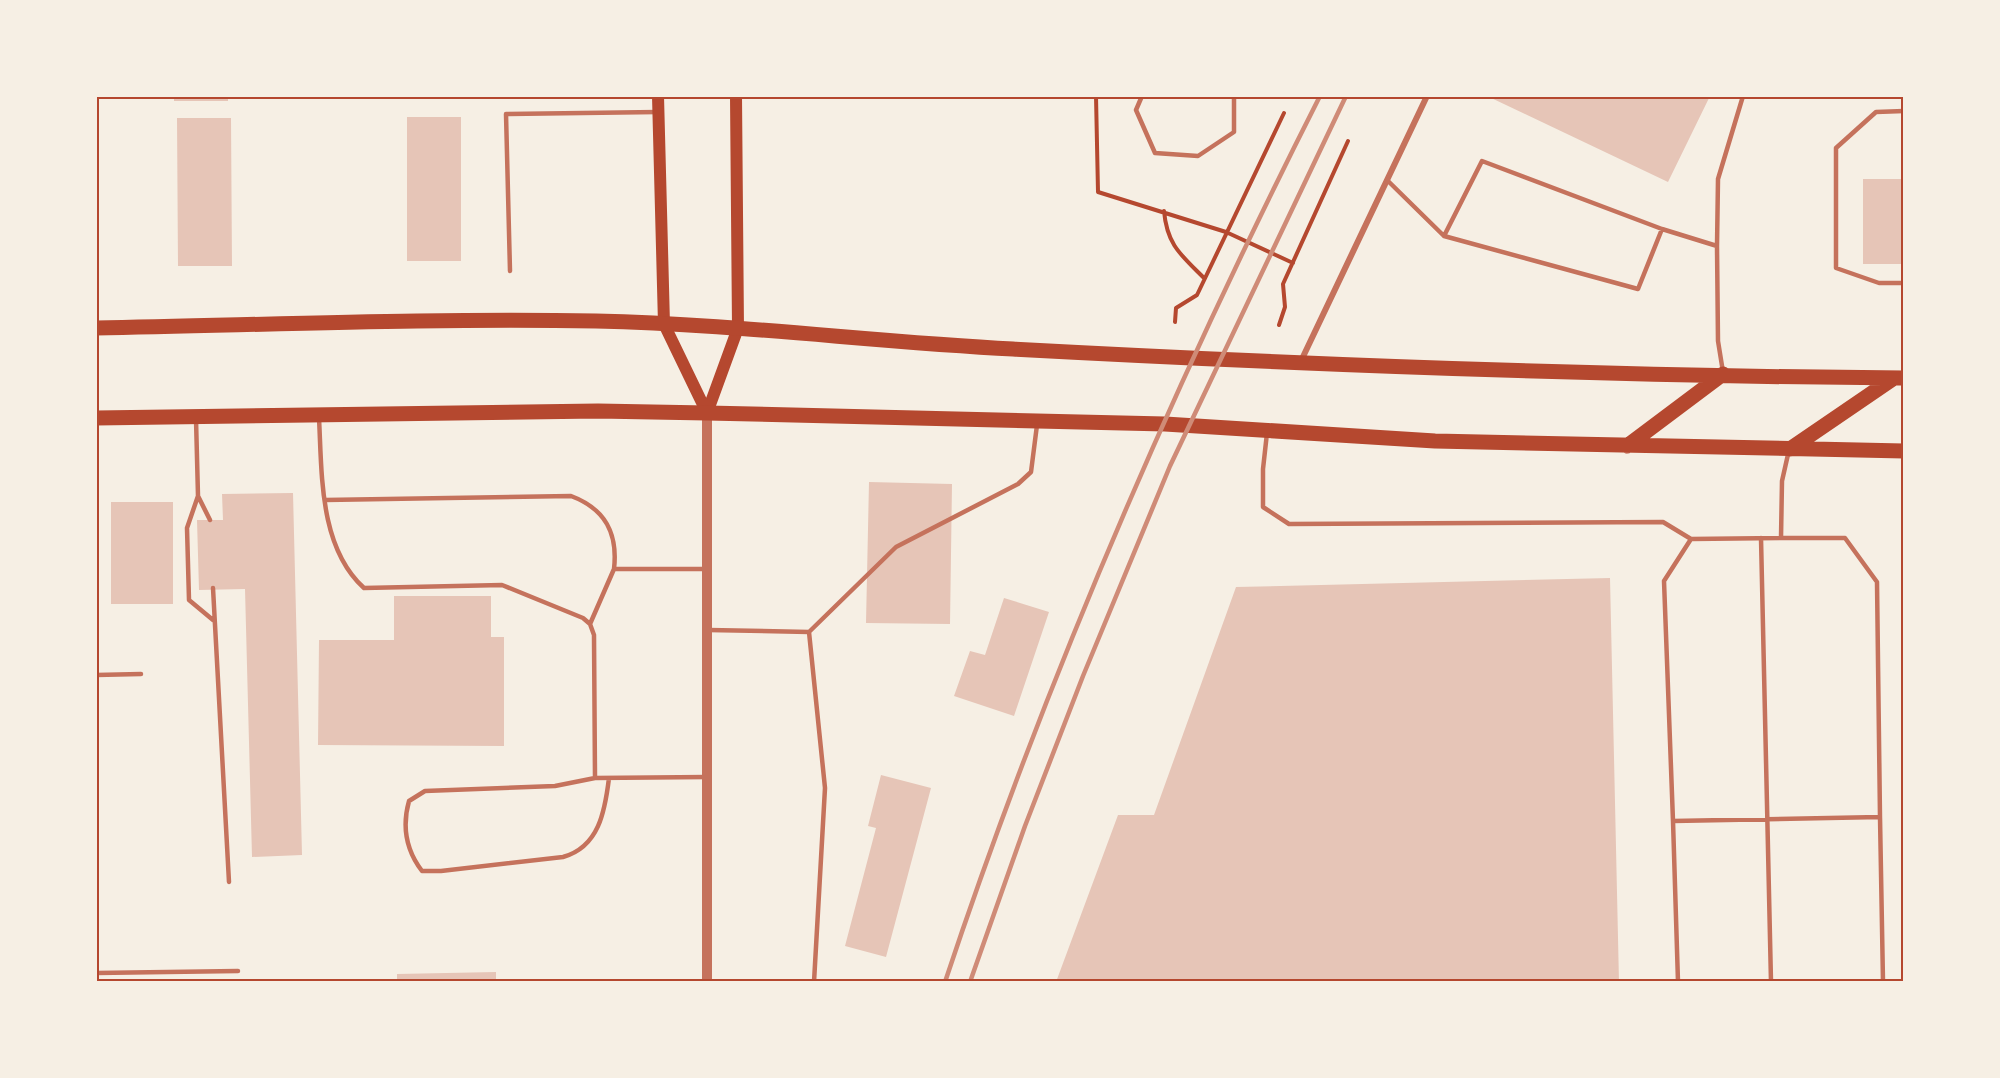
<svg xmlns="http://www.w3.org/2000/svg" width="2000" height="1078" viewBox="0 0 2000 1078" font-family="'PT Sans',sans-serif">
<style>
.building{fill:#e6c5b7}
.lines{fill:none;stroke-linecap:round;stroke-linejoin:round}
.path{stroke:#b5482f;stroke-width:4}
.service{stroke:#c5725c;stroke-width:4.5}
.minor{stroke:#c5725c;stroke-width:6}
.tertiary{stroke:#c5725c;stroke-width:10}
.secondary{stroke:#b5482f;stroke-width:12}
.primary{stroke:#b5482f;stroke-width:15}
.rail{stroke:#cf8b77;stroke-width:4.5}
.neatline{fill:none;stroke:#b5482f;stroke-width:2}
</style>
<rect width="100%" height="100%" fill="#f6efe4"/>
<path class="building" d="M174,96H228V101H174Z
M1487,96H1710L1668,182Z
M407,117H461V261H407Z
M177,118H231L232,266H178Z
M1863,179H1904V264H1863Z
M869,482L952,484L950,624L866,623Z
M293,493L302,855L252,857L245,589L199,590L197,520H223L222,494Z
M111,502H173V604H111Z
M1610,578L1619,982H1056L1118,815H1154L1236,587Z
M394,596H491V637H504V746L318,745L319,640H394Z
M1004,598L1049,612L1014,716L954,696L970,651L985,655Z
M881,775L931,788L886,957L845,946L876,828L868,826Z
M496,972V982H397V974Z"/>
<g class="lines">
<path class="path" d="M1096,96L1098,192L1226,232L1293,263
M1164,211C1167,245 1181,255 1204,278
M1175,322L1176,308L1197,295L1284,113
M1279,325L1285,307L1283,284L1348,141"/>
<path class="service" d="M1142,96L1136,110L1155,153L1198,156L1234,132V96
M1904,111L1876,112L1836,148V268L1879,283H1904
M1387,180L1444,236
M1662,229L1638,289L1444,236L1482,161L1662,229L1717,246L1718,341L1723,372
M1717,246L1718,179L1743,96
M510,271L506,114L658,112
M319,418C322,474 319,547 364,588L502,585L583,618L590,624L594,635L595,778
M196,419L198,496L187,528L189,600L213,620
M1267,433L1263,469V507L1289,524L1663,522L1691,539L1781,538L1782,481L1789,450
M198,496L210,520
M325,500L571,496C606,509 618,534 614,569
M1761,538L1771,982
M1691,539L1664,581L1673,821L1880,817L1877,582L1845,538H1781
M213,588L229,882
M590,624L614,569H707
M708,630L809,632L825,788L814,982
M809,632L896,547L1018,484L1031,472L1037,425
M96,675L141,674
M609,778C605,811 599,847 563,857L441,871H422C406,850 402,826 409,801L425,791L555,786L595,778L707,777
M1880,817L1883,982
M1673,821L1678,982
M96,973L238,971"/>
<path class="minor" d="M1301,361L1427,96"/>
<path class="tertiary" d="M707,982V413"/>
<path class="secondary" d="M658,96L664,324L707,413
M707,413L738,328L736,96"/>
<path class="primary" d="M96,328C262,325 430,318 596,321C736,324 874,342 1013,349C1310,365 1607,376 1904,378
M96,418L598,411L707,413L1165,424L1435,441L1904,451
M1627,446L1723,374
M1790,449L1894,378"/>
<path class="rail" d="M945,982C1046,678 1175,382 1320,96
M970,982L1025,826L1083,676L1170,466L1346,96"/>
</g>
<rect width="2000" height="1078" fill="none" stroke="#f6efe4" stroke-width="195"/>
<rect x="98" y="98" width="1804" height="882" class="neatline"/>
</svg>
